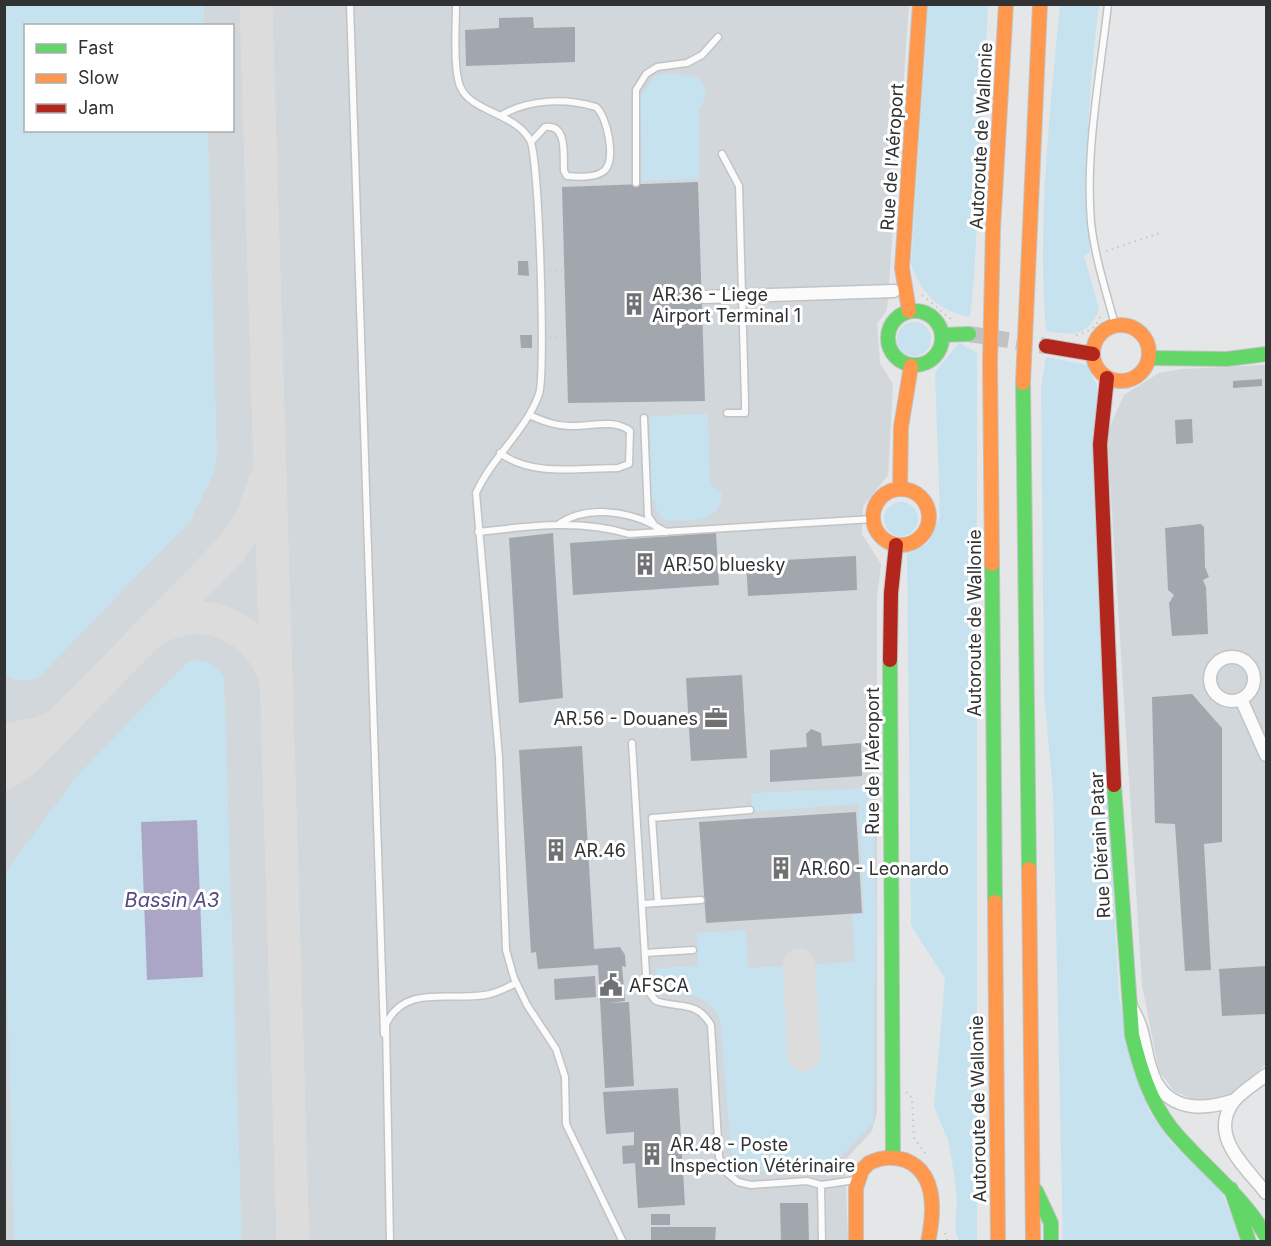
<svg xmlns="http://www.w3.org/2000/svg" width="1271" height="1246" viewBox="0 0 1271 1246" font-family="Inter,sans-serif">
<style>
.built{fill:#d1d7db;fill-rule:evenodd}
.green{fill:#c6e2ef}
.water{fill:#aba6c5}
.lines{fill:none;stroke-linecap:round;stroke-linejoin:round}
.taxiway{stroke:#dcdcdd;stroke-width:33}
.building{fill:#a2a7ae}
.secondary-tunnel{stroke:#c0c2c3;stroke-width:16;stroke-dasharray:16 8;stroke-linecap:butt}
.lane-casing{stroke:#c2c3c4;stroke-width:9}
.street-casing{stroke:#c2c3c4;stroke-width:15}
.fast-casing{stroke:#c2c3c4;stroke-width:16}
.slow-casing{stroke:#c2c3c4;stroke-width:16}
.jam-casing{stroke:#c2c3c4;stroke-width:16}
.path{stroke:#c6c7c7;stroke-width:2;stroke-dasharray:1.5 4.5;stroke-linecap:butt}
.lane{stroke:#fbfbfb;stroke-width:6}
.street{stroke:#fbfbfb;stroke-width:12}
.fast{stroke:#63d668;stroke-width:14}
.slow{stroke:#ff974d;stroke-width:14}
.jam{stroke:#b3261e;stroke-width:14}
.labels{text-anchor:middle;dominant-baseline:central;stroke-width:6;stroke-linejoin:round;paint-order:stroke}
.street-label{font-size:18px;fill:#313233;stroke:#fff}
.poi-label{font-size:18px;fill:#313233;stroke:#fff;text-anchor:start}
.water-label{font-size:20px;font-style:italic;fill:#544982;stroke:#fff}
</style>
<rect width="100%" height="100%" fill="#e4e6e7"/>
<path class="built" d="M5,5H909L887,310L877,324L880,363L893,384L888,475L863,506L862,534L881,564L877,598V1112L872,1131L845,1160L848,1241L5,1242ZM26,26H232V130H26Z
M1266,365V1064L1232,1095L1202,1103L1174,1091L1159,1071L1142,985L1107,433L1124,395L1159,373L1182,369Z"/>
<path class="green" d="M5,4L204,5V25L26,26V130L208,131L217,453L214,473L190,521L39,677C25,682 17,682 4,674Z
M1060,4L1099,5C1089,86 1083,169 1090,252L1084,256L1099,310C1086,338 1073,335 1046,331C1037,223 1050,112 1060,4Z
M928,5H988L974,279L970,317C938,311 922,294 911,264Z
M673,73L699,78L707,93L699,112V179L642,181L640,98L654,76Z
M897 339a17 17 0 1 1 34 0a17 17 0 1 1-34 0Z
M959,343L977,353V1242L959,1241L955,1229L957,1201L954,1174L948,1140L934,1107L945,979L911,925L907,555L928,543L940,517L935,372Z
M1046,357L1087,365L1097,386L1104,721L1119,996L1133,1068L1149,1112L1170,1141L1221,1191L1243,1241H1063L1053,792L1044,694L1041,387Z
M708,414L710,484L722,493C721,524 690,520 668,521C658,517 656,510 655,500H651L650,416Z
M884 519a17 17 0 1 1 34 0a17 17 0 1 1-34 0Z
M197,660C211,661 217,666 224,677L242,1241H14L5,911V880L7,870L77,776L186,663Z
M872,788L876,912L873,1123L833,1165L747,1173L736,1167L731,1151L720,1019C706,993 691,995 664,992L658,985L656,968L698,966L697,933L746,930L748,968L855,962L852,914L864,913L858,804L753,812L751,793Z"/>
<path class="water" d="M197,820L203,977L147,980L141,822Z"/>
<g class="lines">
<path class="taxiway" d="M256,4L293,1242
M154,631C201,600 260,627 275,678
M4,740L38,734L55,727
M4,774L23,762L230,550L251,520L265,481
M799,965L804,1055"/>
</g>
<path class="building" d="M533,17L534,28L575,27V62L466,66L465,30L499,28V18Z
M698,182L705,401L568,403L562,187Z
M518,261H528L529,276L518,275Z
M520,335H532V348H521Z
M1262,379V386L1233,388V381Z
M1192,419L1193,443L1176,444L1175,420Z
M1201,524L1204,527L1205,567L1209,577L1203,580L1206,587L1208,634L1172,636L1169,603L1174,595L1168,590L1165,528Z
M553,533L563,698L519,703L509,538Z
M716,533L719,585L573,595L570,543Z
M856,556L857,590L748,596L746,562Z
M742,675L747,758L691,761L686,678Z
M1192,694L1222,728V842L1204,844L1211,970L1185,971L1175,824L1155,823L1152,697Z
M811,729L821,733L822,746L861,743L862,776L770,782V750L807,747L806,734Z
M582,746L594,949L620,947L625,955L626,967L622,966L625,1001L609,1003L629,1002L634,1086L605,1088L598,965L538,969L536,952L531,953L519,750Z
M856,812L862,913L706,923L699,822Z
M1266,966V1014L1222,1016L1219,969Z
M595,976L596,997L555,1000L554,979Z
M678,1088L685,1205L638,1208L635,1163L623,1164L622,1146L634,1145V1132L606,1134L603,1092Z
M780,1203H808L809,1242H781Z
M651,1214H670V1225H651Z
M651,1227H716L715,1242H654L651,1241Z"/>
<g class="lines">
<path class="secondary-tunnel" d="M969,334L1046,346"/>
<g class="lane-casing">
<path id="lane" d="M350,4L384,1034
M456,4C456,24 453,69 460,86C470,112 514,112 530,140C539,156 546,375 539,394C526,431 492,457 476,493L499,757L506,950L514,978L527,1005L556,1049L565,1077L566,1124L623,1242
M1108,4C1100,76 1085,151 1091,223C1095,258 1106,291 1115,325
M502,115C529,99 566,98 596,107C607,116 616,158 605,170C597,178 577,177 567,176L564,171C563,155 568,124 545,127L531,142
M722,154L739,186L745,402V413H727
M636,183V90L646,74L657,67L687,63L702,55L718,37
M644,418L648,516L655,526L666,532
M500,453C532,477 579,468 618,468L629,464L630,431C613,418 590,427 570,426C555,426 543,421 529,415
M559,524C586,505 626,511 654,525
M478,532C530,526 579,519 629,534L873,519
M632,743L647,990L656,1001C681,1009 696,1000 711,1025L719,1157L726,1172L738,1182L751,1185L807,1181L821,1185L855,1180
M658,903L652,818L750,810
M642,904L701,900
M645,953L693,950
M821,1185L822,1242
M390,1242L386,1024C406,982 454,1003 490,994C499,992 508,987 516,983"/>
</g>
<g class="street-casing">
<path id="street" d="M705,297L894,291
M1210 679a22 22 0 1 1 44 0a22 22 0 1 1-44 0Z
M1241,699L1266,755
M1131,1007C1148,1033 1143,1058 1156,1082C1173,1113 1208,1109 1235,1100
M1266,1075C1256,1083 1242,1091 1234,1101C1207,1136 1247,1168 1266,1193"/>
</g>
<g class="fast-casing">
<path id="fast" d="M888 338a27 27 0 1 1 54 0a27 27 0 1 1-54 0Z
M942,335L969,334
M1149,358L1227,359L1266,354
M1023,383L1029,869
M992,564L995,902
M890,660L893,1157
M1114,785L1132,1035C1140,1068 1150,1101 1171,1128C1202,1166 1241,1193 1266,1236
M1231,1189L1249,1242
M1036,1191L1051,1223V1242"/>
</g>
<g class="slow-casing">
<path id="slow" d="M909,311L902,268L920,4
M1093 353a28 28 0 1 1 56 0a28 28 0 1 1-56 0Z
M1023,383L1040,4
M900,489L901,427L911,366
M873 517a28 28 0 1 1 56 0a28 28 0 1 1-56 0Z
M992,564L990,363L993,228L1006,4
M1029,869L1033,1242
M995,902L998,1242
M856,1242V1188L862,1170L869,1163C881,1157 892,1156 905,1160C938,1173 934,1214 928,1242"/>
</g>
<g class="jam-casing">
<path id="jam" d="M1046,346L1093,354
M1107,378L1100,444L1114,785
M890,660L891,593L896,545"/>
</g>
<path class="path" d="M1106,251L1163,232
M549,270L565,271
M922,295L952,320
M1076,335C1089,332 1098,327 1101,313
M550,338H566
M906,1092L912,1098L914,1138L928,1157
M945,1233L948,1242"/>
<use href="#lane" class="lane"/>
<use href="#street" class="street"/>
<use href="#fast" class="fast"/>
<use href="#slow" class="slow"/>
<use href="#jam" class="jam"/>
</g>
<defs>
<g id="building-bare" transform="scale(1.8)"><path d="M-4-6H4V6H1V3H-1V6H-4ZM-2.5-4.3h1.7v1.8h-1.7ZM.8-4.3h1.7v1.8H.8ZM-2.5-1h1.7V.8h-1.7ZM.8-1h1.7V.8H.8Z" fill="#707172" stroke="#fff" stroke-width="2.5" paint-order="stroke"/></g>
<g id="office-bare" transform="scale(1.8)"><path d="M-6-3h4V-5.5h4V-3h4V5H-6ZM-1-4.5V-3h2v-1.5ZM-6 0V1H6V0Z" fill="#707172" stroke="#fff" stroke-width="2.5" paint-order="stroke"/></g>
<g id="civic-bare" transform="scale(1.8)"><path d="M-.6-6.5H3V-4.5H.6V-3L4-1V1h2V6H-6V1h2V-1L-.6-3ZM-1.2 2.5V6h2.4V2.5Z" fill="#707172" stroke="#fff" stroke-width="2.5" paint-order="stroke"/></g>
</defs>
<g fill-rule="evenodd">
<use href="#building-bare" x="634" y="304"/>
<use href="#building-bare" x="645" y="564"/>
<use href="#office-bare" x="716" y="718"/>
<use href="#building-bare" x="556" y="850"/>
<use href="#building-bare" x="781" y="868"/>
<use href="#civic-bare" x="611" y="985"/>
<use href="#building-bare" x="652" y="1154"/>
</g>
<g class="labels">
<g class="street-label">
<text transform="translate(981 136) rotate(-87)">Autoroute de Wallonie</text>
<text transform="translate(892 157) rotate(-86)">Rue de l'Aéroport</text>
<text transform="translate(974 623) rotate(-90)">Autoroute de Wallonie</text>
<text transform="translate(872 761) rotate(-90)">Rue de l'Aéroport</text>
<text transform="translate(1100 845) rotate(-93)">Rue Diérain Patar</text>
<text transform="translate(978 1109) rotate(-91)">Autoroute de Wallonie</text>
</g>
<g class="poi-label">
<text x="652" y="294">AR.36 - Liege<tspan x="652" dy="21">Airport Terminal 1</tspan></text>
<text x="663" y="564">AR.50 bluesky</text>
<text x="698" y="718" text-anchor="end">AR.56 - Douanes</text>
<text x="574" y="850">AR.46</text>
<text x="799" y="868">AR.60 - Leonardo</text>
<text x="629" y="985">AFSCA</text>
<text x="670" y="1144">AR.48 - Poste<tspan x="670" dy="21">Inspection Vétérinaire</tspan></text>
</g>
<g class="water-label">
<text x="172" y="900">Bassin A3</text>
</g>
</g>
<rect width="1271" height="1246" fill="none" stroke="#313233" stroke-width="12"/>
<rect x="24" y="24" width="210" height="108" fill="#ffffff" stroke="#adadad" stroke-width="1.5"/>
<rect x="36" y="44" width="30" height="9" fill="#63d668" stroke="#adadad" stroke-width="1.5"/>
<text x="78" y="54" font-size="18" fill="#313233">Fast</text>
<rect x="36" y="74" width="30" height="9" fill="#ff974d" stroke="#adadad" stroke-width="1.5"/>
<text x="78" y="84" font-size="18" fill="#313233">Slow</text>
<rect x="36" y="104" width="30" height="9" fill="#b3261e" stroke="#adadad" stroke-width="1.5"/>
<text x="78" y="114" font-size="18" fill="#313233">Jam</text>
</svg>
